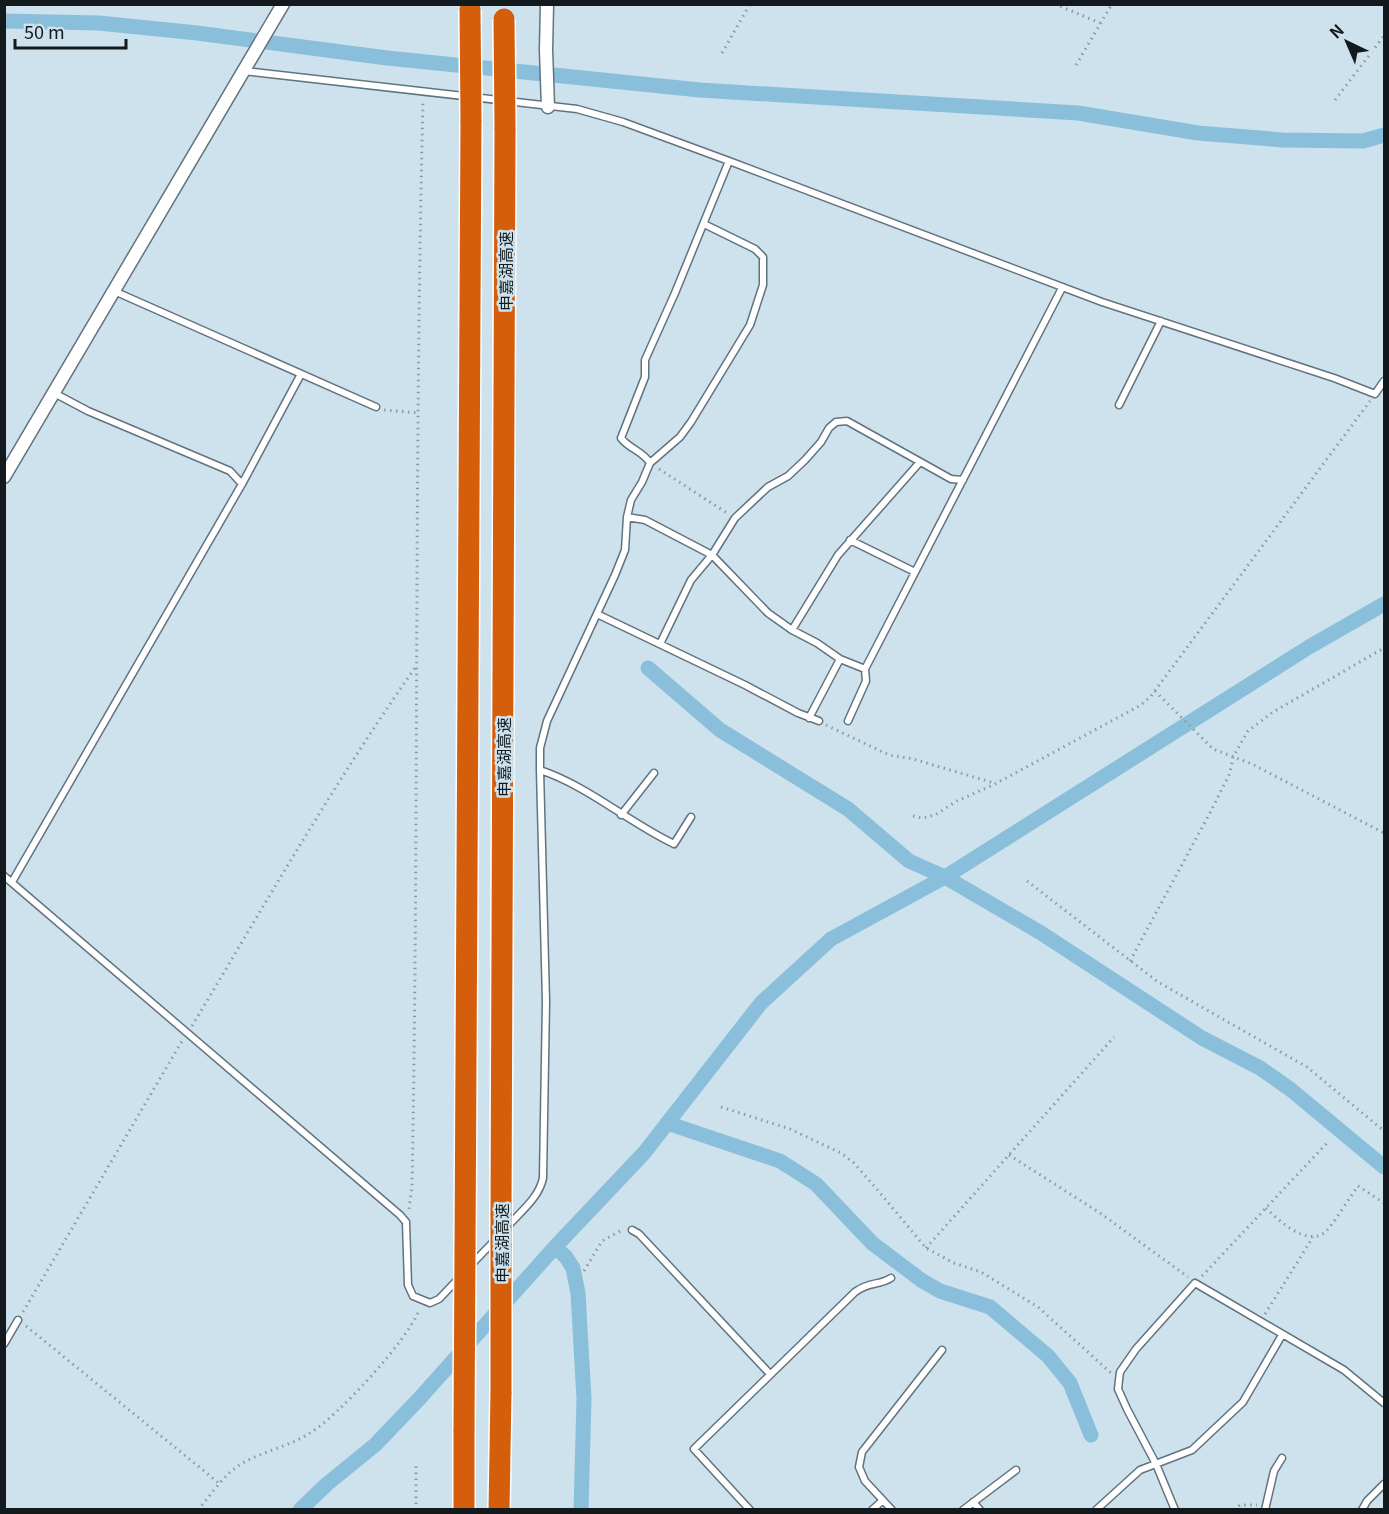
<svg xmlns="http://www.w3.org/2000/svg" width="1389" height="1514" viewBox="0 0 1389 1514" font-family="Georgia,'Noto Sans SC',serif">
<style>
.lines{fill:none;stroke-linecap:round;stroke-linejoin:round}
.canal{stroke:#8abfdb;stroke-width:15}
.service-casing{stroke:#61737d;stroke-width:9}
.minor-casing{stroke:#61737d;stroke-width:15}
.motorway-casing{stroke:#fff;stroke-width:24}
.path{stroke:#8b9ba3;stroke-width:3;stroke-dasharray:1.5 4.5;stroke-linecap:butt}
.service{stroke:#fff;stroke-width:6}
.minor{stroke:#fff;stroke-width:12}
.motorway{stroke:#d45e0b;stroke-width:21}
.motorway-bridge-casing{stroke:#fff;stroke-width:24;stroke-linecap:butt}
.motorway-bridge{stroke:#d45e0b;stroke-width:21}
.labels{text-anchor:middle;dominant-baseline:central;stroke-width:5;stroke-linejoin:round;paint-order:stroke}
.street-label{font-size:16px;fill:#121a1d;stroke:#cee2ed}
</style>
<rect width="100%" height="100%" fill="#cee2ed"/>
<g class="lines">
<path class="canal" d="M4,21L99,23L197,33L387,58L700,90L1078,113L1198,133L1283,140L1363,141L1384,135
M648,668L720,730L848,809L909,861L945,877L1041,933L1202,1038L1260,1068L1290,1089L1384,1167
M667,1123L780,1161L816,1184L872,1243L921,1280L940,1291L990,1307L1048,1356L1070,1383L1091,1435
M555,1247L566,1257L573,1268L578,1293L584,1399L581,1510
M300,1510L327,1484L375,1445L419,1399L555,1247L644,1153L761,1003L831,939L945,877L1309,647L1384,604"/>
<g class="service-casing">
<path id="service" d="M244,71L577,109L623,122L729,161L1102,302L1334,378L1375,394L1384,381
M114,291L376,407
M54,393L88,411L230,471L242,484
M1119,405L1161,321
M650,463L680,437L691,422L750,325L763,285V257L755,249L704,224
M627,517L645,520L712,555L768,613L792,630L817,643L840,659L865,669
M850,540L915,572
M597,614L745,685L798,713L819,721
M792,630L838,555L920,462
M660,644L691,580L712,555L735,518L768,487L788,476L805,460L821,442L829,428L836,422L847,421L951,479L963,480
M809,718L840,659
M848,721L866,681L865,669L1062,288
M540,770C588,786 628,822 674,844L691,817
M621,815L654,773
M4,876L400,1215L406,1222L408,1285L413,1296L430,1303L439,1299L459,1278
M12,882L242,484L301,374
M507,1227C520,1212 539,1198 543,1178L546,1001L540,770V748L547,721L615,575L625,550L627,517L631,500L642,482L650,463C643,451 629,449 621,438L645,377V360L675,293L729,161
M632,1230L639,1234L770,1374
M470,1266L496,1239
M4,1344L18,1320
M973,1502L980,1510
M750,1510L694,1449L855,1292C870,1281 878,1286 891,1278
M872,1510L882,1501
M892,1510L865,1481L859,1467L862,1452L942,1350
M963,1510L1016,1470
M1096,1510L1140,1470L1192,1450L1243,1402L1282,1335
M1175,1510L1156,1464L1127,1409L1118,1389L1119,1380L1120,1372L1136,1349L1195,1283L1344,1370L1384,1403
M1265,1510L1274,1471L1282,1458
M1362,1510L1367,1501L1384,1484"/>
</g>
<g class="minor-casing">
<path id="minor" d="M547,4L546,50L548,107
M4,477L283,4"/>
</g>
<g class="motorway-casing">
<path id="motorway" d="M501,1215L505,128
M465,1249L471,120
M464,1429V1510
M499,1510L501,1392"/>
</g>
<path class="path" d="M1055,4L1100,23
M722,53L750,4
M1076,65L1112,4
M1335,100L1384,36
M384,410L419,413
M659,469L727,513
M1155,691L1213,749L1252,764L1384,833
M826,725L889,755L913,759L994,783
M913,816L922,818L935,815L957,801L995,784L1141,705L1151,696L1370,401
M1027,881L1158,982L1307,1067L1384,1131
M1130,961L1212,809L1230,773L1233,757L1248,731L1273,712L1384,648
M192,1026C265,904 335,781 417,665
M721,1107L790,1129L841,1153L854,1163L875,1187L926,1248L954,1263L981,1272L1038,1307L1111,1373
M1009,1155L1100,1213L1188,1277
M1266,1208C1278,1220 1306,1246 1324,1233C1332,1227 1351,1195 1358,1186L1384,1203
M409,1209L412,1186C419,824 414,462 423,100
M926,1248L1114,1037
M584,1271L602,1241L622,1230
M1202,1276L1328,1142
M23,1312L182,1041
M1265,1314L1313,1237
M26,1326L220,1484
M198,1510C210,1496 221,1479 235,1468C257,1452 287,1448 310,1433C338,1416 408,1340 419,1310
M416,1510V1463
M1234,1510L1240,1505H1257"/>
<use href="#service" class="service"/>
<use href="#minor" class="minor"/>
<use href="#motorway" class="motorway"/>
<g class="motorway-bridge-casing">
<path id="motorway-bridge" d="M470,10L471,120
M504,19L505,128
M501,1392V1215
M464,1429L465,1249"/>
</g>
<use href="#motorway-bridge" class="motorway-bridge"/>
</g>
<g class="labels">
<g class="street-label">
<text transform="translate(505 271) rotate(-90)">申嘉湖高速</text>
<text transform="translate(503 757) rotate(-90)">申嘉湖高速</text>
<text transform="translate(501 1243) rotate(-90)">申嘉湖高速</text>
</g>
</g>
<rect width="1389" height="1514" fill="none" stroke="#121a1d" stroke-width="12"/>
<g transform="translate(1347 42) rotate(316)" stroke="#cee2ed" stroke-width="4.5" paint-order="stroke">
<path d="M0-4.5L10 22L0 15L-10 22Z" fill="#121a1d"/>
<text y="-9" font-size="16" font-weight="bold" text-anchor="middle" fill="#121a1d">N</text>
</g>
<path d="M15 39v9h111v-9" fill="none" stroke="#121a1d" stroke-width="3"/>
<text x="24" y="39" font-size="18" fill="#121a1d" stroke="#cee2ed" stroke-width="4.5" paint-order="stroke">50 m</text>
</svg>
